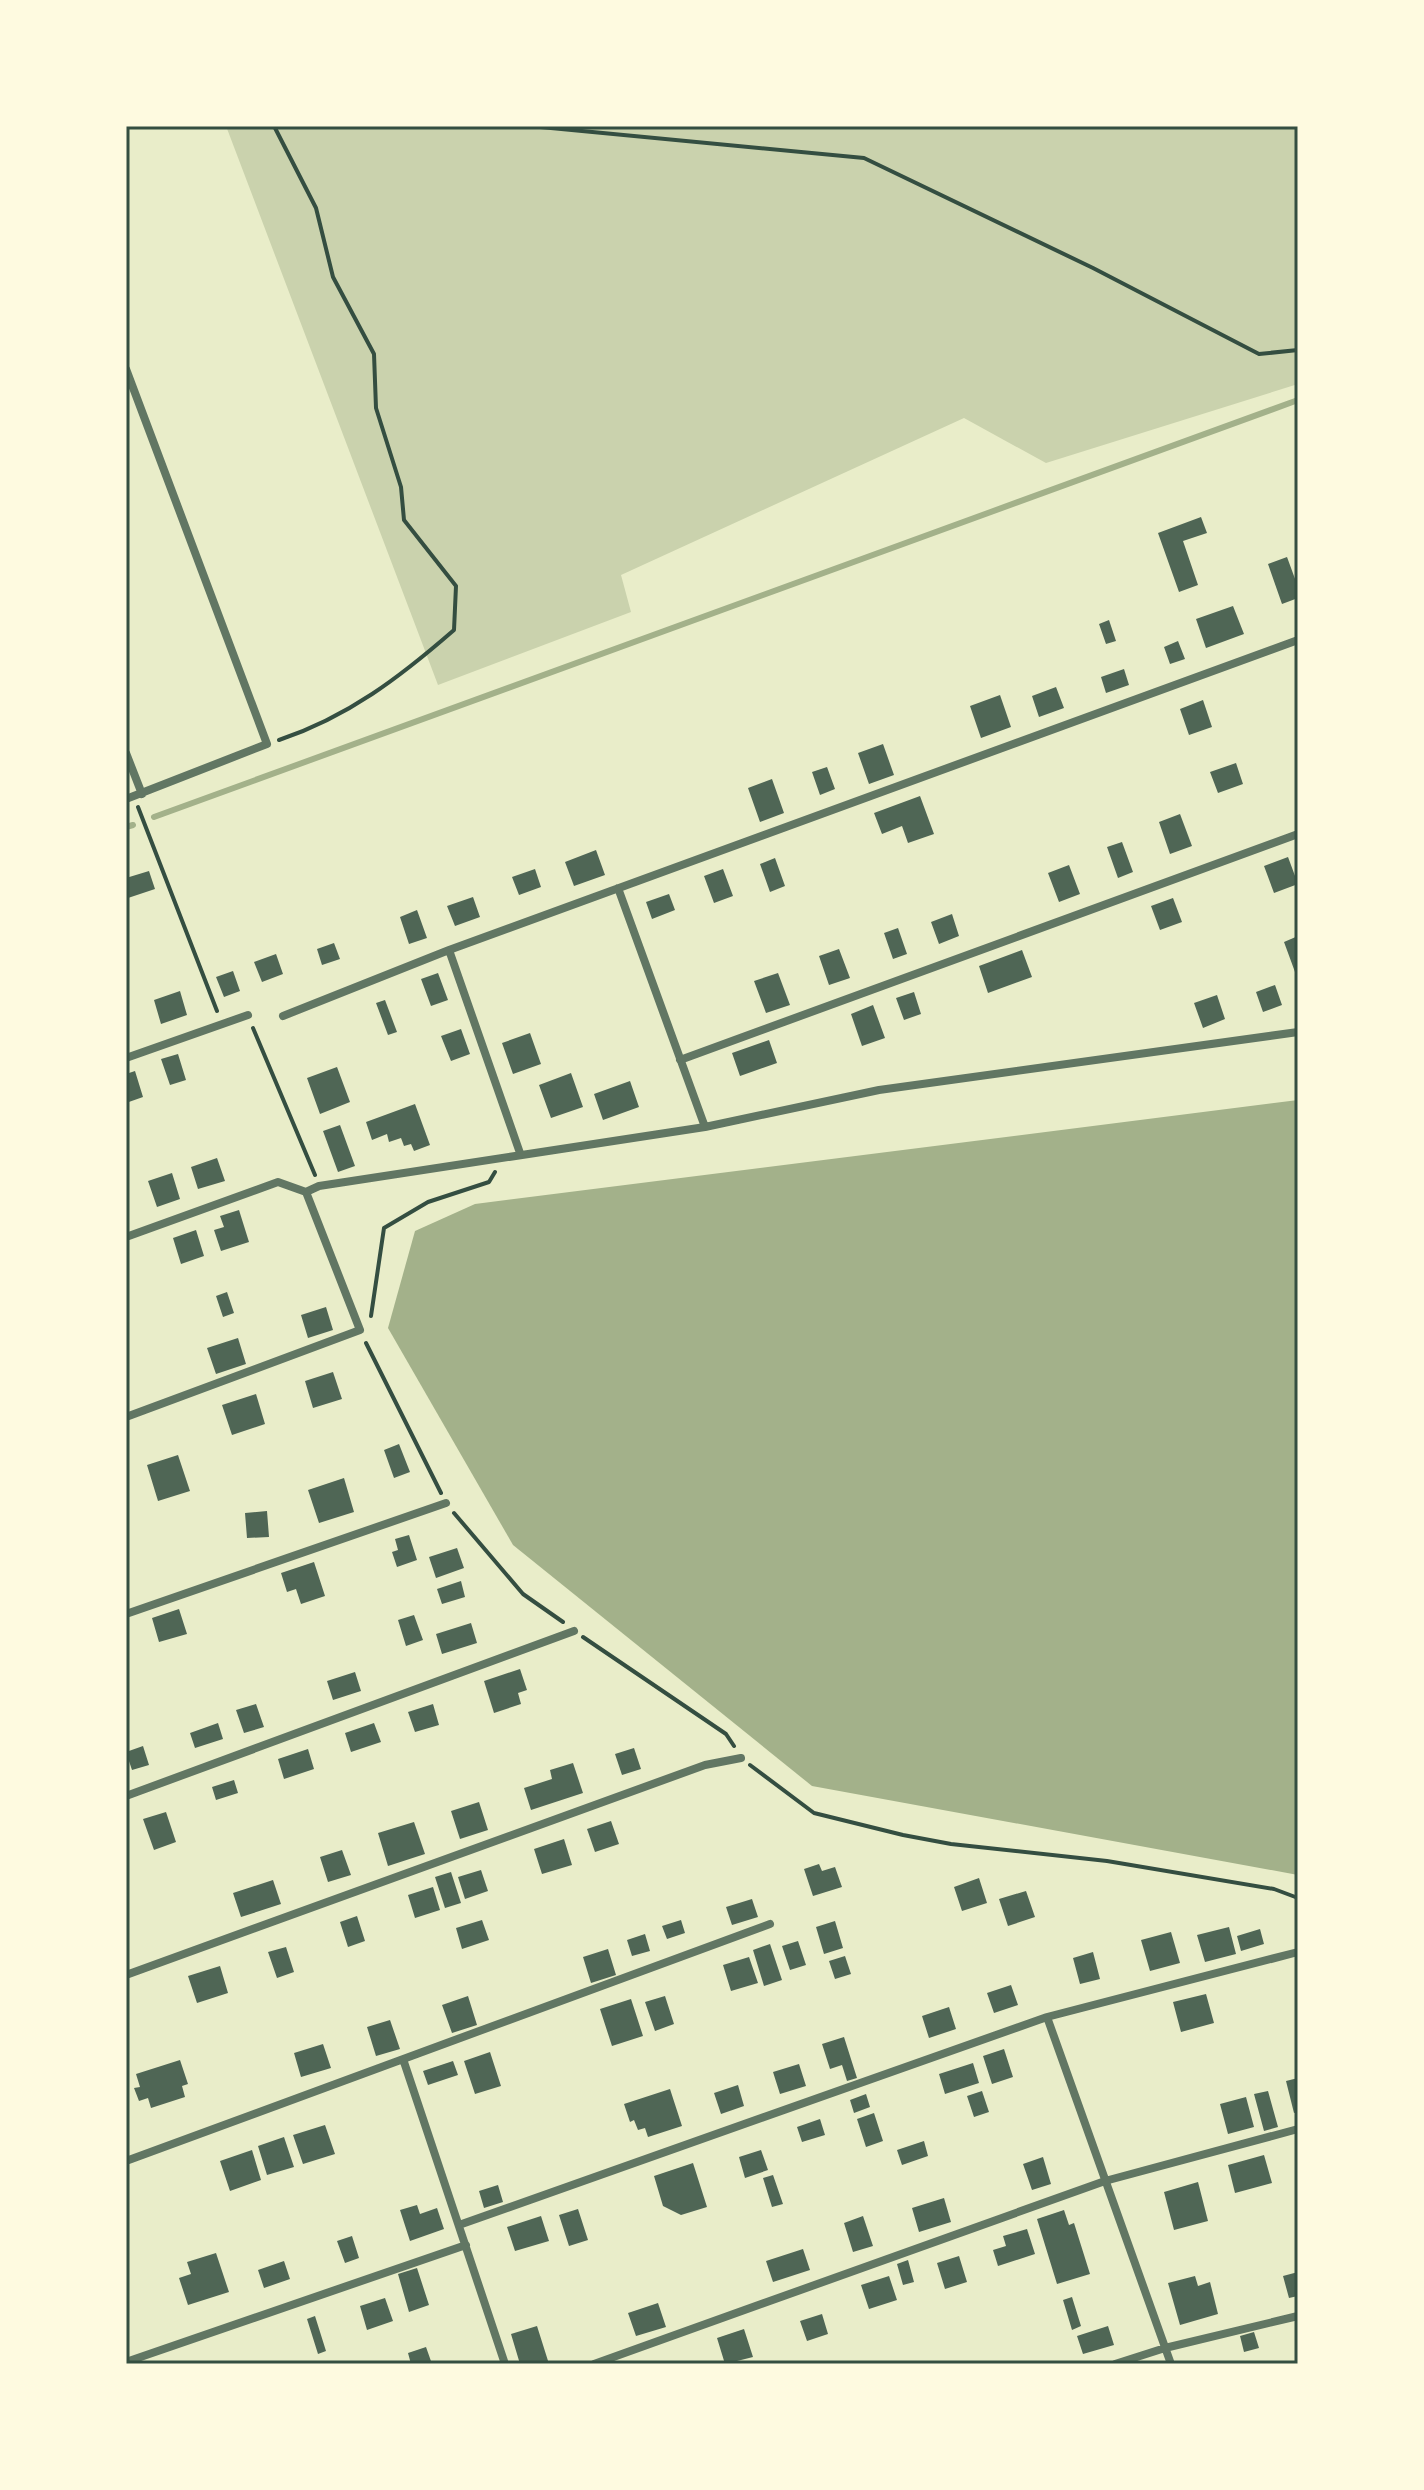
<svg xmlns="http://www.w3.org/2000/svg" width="1424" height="2490" viewBox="0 0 1424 2490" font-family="Georgia,serif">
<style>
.green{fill:#cad2ad}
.water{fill:#a3b18a}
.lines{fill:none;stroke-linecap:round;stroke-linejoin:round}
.stream{stroke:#a3b18a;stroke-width:6}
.building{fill:#4f6655}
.path{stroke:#344e41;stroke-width:4}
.minor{stroke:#617663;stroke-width:8}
.neatline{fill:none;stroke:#344e41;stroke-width:3}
</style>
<rect width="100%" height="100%" fill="#e9edc9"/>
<path class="green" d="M226,126H1298V384L1046,463L964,418L621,575L631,612L438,685Z"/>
<path class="water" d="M1298,1100V1875L812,1786L513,1545L388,1328L415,1231L475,1204Z"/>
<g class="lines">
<path class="stream" d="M154,817L1298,400
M126,827L133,825"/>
</g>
<path class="building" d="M1201,517L1207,533L1183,541L1198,585L1179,592L1158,533Z
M1287,557L1298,587V598L1282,604L1268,564Z
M1233,606L1244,634L1206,648L1196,619Z
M1109,620L1116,641L1106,644L1099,624Z
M1178,641L1185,659L1170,664L1164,647Z
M1124,669L1129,685L1106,693L1101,677Z
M1056,687L1064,708L1039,717L1032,696Z
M1000,695L1011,727L981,738L970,706Z
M1203,700L1212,727L1189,735L1180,709Z
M883,744L894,775L869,784L858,753Z
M1236,763L1243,784L1218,793L1210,772Z
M827,767L835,789L820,795L812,772Z
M772,779L784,813L760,822L748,788Z
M920,796L934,834L908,843L902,826L882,834L874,813Z
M1180,814L1192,846L1170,854L1159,822Z
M1122,842L1133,872L1118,878L1107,847Z
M596,850L605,875L574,886L565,862Z
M1288,857L1298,884L1274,893L1264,866Z
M775,858L785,886L770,892L760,864Z
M1069,865L1080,894L1059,902L1048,873Z
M535,869L541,887L519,895L512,877Z
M723,869L733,896L714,903L704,876Z
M149,871L155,889L128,898L126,878Z
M669,894L675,910L652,919L646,902Z
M473,897L480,917L455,926L447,906Z
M1173,898L1182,922L1160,930L1151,906Z
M417,910L427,938L409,944L400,917Z
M952,914L959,936L939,944L931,922Z
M898,928L907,954L893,959L884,933Z
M1298,936V970L1295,972L1284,942Z
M334,943L340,959L322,965L317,949Z
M839,949L850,978L829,985L819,956Z
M1022,950L1032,977L988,993L979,966Z
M276,954L283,974L262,982L254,962Z
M233,971L240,991L224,997L216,977Z
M438,973L448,1000L431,1006L421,979Z
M778,973L790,1005L766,1013L754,981Z
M1275,985L1282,1005L1263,1012L1256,992Z
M180,991L187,1015L161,1024L154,1000Z
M914,992L921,1014L904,1020L896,998Z
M1217,995L1225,1019L1203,1028L1194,1003Z
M385,1000L397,1032L388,1035L376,1003Z
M873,1005L885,1038L862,1046L851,1014Z
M461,1029L470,1054L451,1061L441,1036Z
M530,1033L541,1064L513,1074L502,1043Z
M769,1040L777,1063L740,1076L732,1053Z
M178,1054L186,1080L170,1085L161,1059Z
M337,1067L350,1102L320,1114L307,1078Z
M135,1071L143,1097L126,1103V1074Z
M571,1073L583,1107L551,1118L539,1085Z
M630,1081L639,1107L603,1120L594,1094Z
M415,1104L430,1145L414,1151L411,1144L404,1146L401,1138L389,1142L387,1134L372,1140L366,1122Z
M340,1125L355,1166L338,1172L323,1131Z
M217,1158L225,1181L198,1189L191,1167Z
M172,1173L180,1199L157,1207L148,1181Z
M239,1210L249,1242L221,1251L214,1230L224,1227L220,1216Z
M196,1230L204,1256L181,1264L173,1238Z
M227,1292L234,1313L223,1317L216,1296Z
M326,1307L333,1330L308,1338L301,1315Z
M238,1338L246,1364L216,1374L207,1348Z
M333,1372L342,1399L313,1408L305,1381Z
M256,1394L265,1424L232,1435L222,1405Z
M399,1444L410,1472L394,1478L384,1450Z
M178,1455L190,1491L158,1501L147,1465Z
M344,1478L354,1512L319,1523L308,1490Z
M267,1511L269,1537L247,1538L245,1513Z
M409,1535L417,1560L397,1567L392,1552L398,1550L395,1539Z
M457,1548L464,1568L436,1578L429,1557Z
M314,1562L325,1596L301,1604L296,1589L287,1592L281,1573Z
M461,1581L465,1597L442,1604L437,1589Z
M179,1609L187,1634L159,1642L152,1618Z
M414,1615L423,1640L406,1646L398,1620Z
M471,1623L477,1643L442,1654L436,1634Z
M520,1669L527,1690L518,1693L521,1704L494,1713L484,1681Z
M355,1672L361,1691L333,1700L327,1681Z
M256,1704L264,1727L244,1733L236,1710Z
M433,1704L439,1725L415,1732L408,1712Z
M218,1723L223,1739L195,1748L190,1733Z
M374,1723L381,1742L351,1752L345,1733Z
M143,1746L149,1765L132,1770L126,1752Z
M634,1748L641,1769L622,1775L615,1754Z
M308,1749L314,1769L284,1779L278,1759Z
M573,1763L583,1793L531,1810L524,1788L552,1779L550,1770Z
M234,1780L238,1793L216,1800L212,1787Z
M479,1802L488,1830L460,1839L451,1811Z
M166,1812L176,1842L154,1850L143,1819Z
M611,1821L619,1844L595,1852L587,1829Z
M414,1822L425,1854L388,1866L378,1833Z
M564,1839L572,1865L542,1874L534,1849Z
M342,1850L351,1875L328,1882L320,1857Z
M819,1864L822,1871L835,1867L842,1887L813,1896L804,1869Z
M481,1870L488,1891L465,1899L458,1877Z
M451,1872L461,1903L445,1908L435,1877Z
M979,1878L987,1903L962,1911L954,1887Z
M273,1880L281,1904L241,1917L233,1893Z
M433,1887L440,1910L415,1918L408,1895Z
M1026,1891L1035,1917L1008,1926L999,1899Z
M752,1899L758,1917L732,1925L726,1907Z
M357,1916L365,1941L348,1947L340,1922Z
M482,1920L489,1940L462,1949L456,1928Z
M681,1920L685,1933L667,1939L662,1926Z
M835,1921L843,1948L824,1954L816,1927Z
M1229,1927L1236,1954L1205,1962L1197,1935Z
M1260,1929L1264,1944L1241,1951L1237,1936Z
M1171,1932L1180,1963L1150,1971L1141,1940Z
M645,1934L650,1951L632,1956L627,1940Z
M798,1941L806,1965L790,1970L782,1946Z
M770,1944L782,1980L764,1986L753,1950Z
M286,1947L294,1972L277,1978L268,1952Z
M608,1949L616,1975L591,1983L583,1957Z
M1093,1952L1100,1979L1080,1984L1073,1958Z
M845,1956L851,1974L835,1979L829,1961Z
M749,1957L758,1983L731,1991L723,1965Z
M220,1966L228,1993L197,2003L188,1976Z
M1011,1985L1018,2005L994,2013L987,1993Z
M1206,1994L1214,2023L1181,2032L1173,2002Z
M468,1996L477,2025L452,2033L442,2005Z
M665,1996L674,2024L655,2031L645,2002Z
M631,1999L643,2036L612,2046L600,2009Z
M949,2007L956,2029L929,2038L922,2016Z
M390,2020L400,2049L376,2056L367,2027Z
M844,2037L857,2078L847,2081L842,2065L830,2069L822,2044Z
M323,2044L331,2068L301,2077L294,2053Z
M1004,2049L1013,2077L992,2084L983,2056Z
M490,2052L501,2086L475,2094L464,2061Z
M180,2060L188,2084L182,2086L185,2097L151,2108L148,2098L139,2101L134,2088L140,2087L136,2074Z
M453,2061L458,2075L428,2085L423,2071Z
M973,2063L979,2083L945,2094L939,2074Z
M799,2064L806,2086L780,2094L773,2072Z
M1298,2078V2112L1294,2113L1286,2081Z
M738,2085L744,2106L721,2114L714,2093Z
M670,2089L682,2126L648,2137L645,2128L638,2130L634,2120L630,2122L624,2104Z
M982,2091L989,2112L974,2117L967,2096Z
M1268,2091L1278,2127L1264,2131L1254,2094Z
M866,2094L870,2107L854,2113L850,2100Z
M1246,2097L1254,2127L1228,2134L1220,2104Z
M874,2113L883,2141L866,2147L857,2119Z
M820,2119L825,2135L802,2142L797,2127Z
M325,2125L335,2154L303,2164L293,2135Z
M284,2137L294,2167L267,2175L258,2146Z
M924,2141L928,2156L902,2165L897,2150Z
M252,2150L261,2180L230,2191L220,2161Z
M761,2150L768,2170L745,2178L739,2157Z
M1264,2155L1272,2183L1235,2193L1228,2165Z
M1043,2157L1051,2184L1032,2190L1023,2164Z
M693,2163L707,2207L681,2215L663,2206L654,2176Z
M773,2175L783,2204L772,2207L763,2178Z
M1198,2182L1208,2221L1174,2230L1164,2192Z
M498,2185L503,2202L484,2208L479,2191Z
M944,2198L951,2222L919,2232L912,2208Z
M417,2205L420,2214L437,2208L444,2229L410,2241L400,2210Z
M578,2209L588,2240L569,2246L559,2215Z
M1064,2210L1069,2225L1074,2223L1090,2274L1057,2284L1037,2219Z
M541,2216L549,2241L515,2251L507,2227Z
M863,2216L873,2246L853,2252L844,2223Z
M1027,2229L1035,2254L998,2266L993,2250L1006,2246L1003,2236Z
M352,2236L359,2258L345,2263L337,2241Z
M803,2249L810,2270L773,2282L766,2261Z
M216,2253L229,2292L188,2305L179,2278L191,2274L187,2262Z
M959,2256L967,2282L945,2289L937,2263Z
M908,2260L914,2282L903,2285L897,2264Z
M284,2261L290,2279L264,2288L258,2270Z
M417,2268L429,2305L409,2312L398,2274Z
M1298,2272V2296L1289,2298L1283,2276Z
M889,2276L897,2300L869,2309L861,2285Z
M1195,2276L1198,2286L1210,2282L1218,2314L1180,2325L1168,2283Z
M1072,2297L1081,2326L1072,2330L1063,2300Z
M385,2298L393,2321L367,2330L360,2306Z
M658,2303L666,2327L636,2336L628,2313Z
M822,2314L828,2334L807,2341L800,2321Z
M315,2316L326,2351L318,2354L307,2319Z
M537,2326L549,2364H520L511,2334Z
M1108,2326L1114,2345L1083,2354L1077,2336Z
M744,2329L753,2357L725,2364L717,2338Z
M1254,2332L1259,2348L1244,2352L1240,2336Z
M426,2347L432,2364H411L408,2353Z"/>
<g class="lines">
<path class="path" d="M274,126L316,208L333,277L374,354L376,408L401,487L404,520L456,586L454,630C400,677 348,717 279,740
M530,126L864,158L1093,268L1259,354L1298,350
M138,807L217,1011
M253,1028L315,1175
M371,1316L384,1228L428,1202L489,1182L495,1172
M366,1343L441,1493
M454,1513L523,1594L563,1622
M583,1637L726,1734L734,1746
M750,1765L814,1813L903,1835L951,1844L1107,1861L1274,1889L1298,1898"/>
<path class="minor" d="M126,369L267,744L126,799
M126,753L142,794
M618,888L705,1127
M449,950L520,1153
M283,1016L449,950L1298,640
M126,1058L248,1015
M680,1060L1298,834
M126,1237L278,1182L306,1192L319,1186L705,1127L879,1090L1298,1032
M126,1417L360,1330L306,1192
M126,1614L446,1503
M126,1796L574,1631
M126,1975L705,1765L741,1758
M1047,2017L1171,2364
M403,2059L505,2364
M126,2161L770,1924
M459,2225L1047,2017L1298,1952
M126,2362L466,2245
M594,2364L1105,2181L1298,2129
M1115,2364L1165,2348L1298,2316"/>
</g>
<rect width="1424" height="2490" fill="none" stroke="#fefae0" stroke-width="256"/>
<rect x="128" y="128" width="1168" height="2234" class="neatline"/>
</svg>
